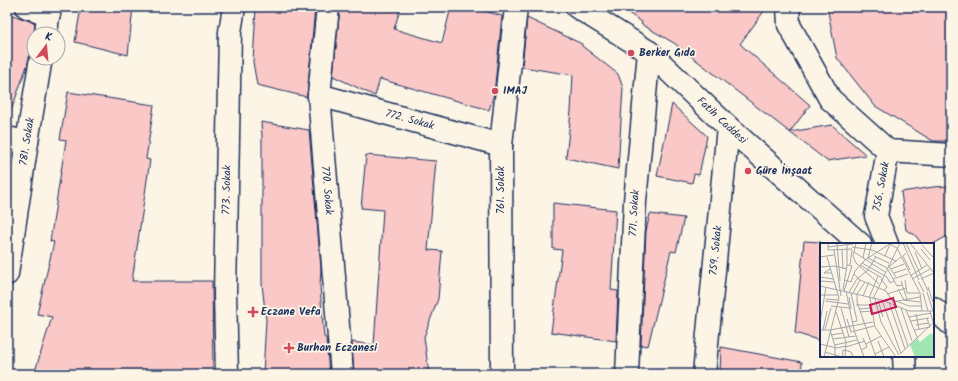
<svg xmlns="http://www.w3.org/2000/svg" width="958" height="381" viewBox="0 0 958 381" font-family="Kalam,sans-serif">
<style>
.building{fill:#f9c8c7;stroke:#1b2f5e}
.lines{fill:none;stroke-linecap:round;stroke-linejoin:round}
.street-casing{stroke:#1b2f5e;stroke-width:25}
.secondary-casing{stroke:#1b2f5e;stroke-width:25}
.street{stroke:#fcf5e5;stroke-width:22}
.secondary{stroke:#fcf5e5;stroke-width:22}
.poi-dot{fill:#d1495b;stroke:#fcf5e5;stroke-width:1.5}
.labels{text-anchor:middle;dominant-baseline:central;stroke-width:3.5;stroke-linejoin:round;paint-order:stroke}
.poi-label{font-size:11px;font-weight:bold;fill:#1b2f5e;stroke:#fcf5e5;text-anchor:start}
.street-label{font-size:11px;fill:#1b2f5e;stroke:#fcf5e5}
.inset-road{fill:none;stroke:#a2a6af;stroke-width:1}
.view{fill:#c2185b;fill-opacity:0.15;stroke:#c2185b;stroke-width:2}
.inset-edge{fill:none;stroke:#1b2f5e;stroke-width:2}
</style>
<rect width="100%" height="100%" fill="#fcf5e5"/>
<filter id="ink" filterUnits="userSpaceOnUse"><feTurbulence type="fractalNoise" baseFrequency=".025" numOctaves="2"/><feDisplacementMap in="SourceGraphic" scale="8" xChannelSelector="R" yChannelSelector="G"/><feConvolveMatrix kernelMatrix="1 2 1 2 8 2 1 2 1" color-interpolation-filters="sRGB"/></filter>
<g filter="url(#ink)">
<path class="building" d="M81,7H133L128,55L75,42Z
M256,7H315L307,97L257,85L253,62Z
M340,7H401L394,29L442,43L451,7H471L502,16L494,94L489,110L380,79L375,96L333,76Z
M619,7H767L740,44L810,105L790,132L832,125L866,155L827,161L674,43L641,24L642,22Z
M827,7H949L951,18V141H933L875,106L837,58Z
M7,13L35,23L34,44L29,56L28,63L11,111H7Z
M527,18L582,44V46L618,74L623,88L618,169L566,158L571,111L573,75L522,67Z
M68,92L154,105L146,159L150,160L132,281H212L213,374H54L36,368L52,317L37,314L54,242L50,241L66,140L60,139Z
M672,104L707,136L699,175L694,174L692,183L657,176Z
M261,122L309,130L321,268L320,286L324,337L326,338L329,374H263L266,320L262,284V137Z
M366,155L436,161L428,250L442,251L438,299L424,337L429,374H354L352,342L374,345L383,210L361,208Z
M951,186V234L933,244H922L915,235L906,230L901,192L933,187Z
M553,203L616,210L611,290L618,291L616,341L551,332L562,250L553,249Z
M650,214L684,218L676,252L671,251L648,346L641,345L646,231Z
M804,241L821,242V341L795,333Z
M721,347L802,362L801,374H720Z"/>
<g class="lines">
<g class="street-casing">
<g id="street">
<path d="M27,7L49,14"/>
<path id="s1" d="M328,7L319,95L342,374"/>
<path d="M788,7L789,25L830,99L888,151L951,155"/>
<path d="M46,34L49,7"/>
<path id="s2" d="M319,95L501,145"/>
<path d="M7,138L27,142"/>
<path id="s3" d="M887,244L876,216L888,151"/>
<path id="s4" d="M7,274L27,142L41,58"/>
<path d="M904,356L905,374"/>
<path id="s5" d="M227,374L225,294L230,32L234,7"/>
<path d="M502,374L501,145L516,7"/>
<path id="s6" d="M627,374L635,201L649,52"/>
<path id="s7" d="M704,374L728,127"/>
</g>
</g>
<g class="secondary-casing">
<g id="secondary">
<path id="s8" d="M577,7L649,52L728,127L860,244"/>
<path d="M933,308L951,324"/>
</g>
</g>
<use href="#street" class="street"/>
<use href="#secondary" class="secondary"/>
</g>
</g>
<g class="poi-dot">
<circle cx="631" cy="53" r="4"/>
<circle cx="495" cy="91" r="4"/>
<circle cx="748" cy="171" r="4"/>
<path d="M251 306h4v4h4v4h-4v4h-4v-4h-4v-4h4z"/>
<path d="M287 342h4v4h4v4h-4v4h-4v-4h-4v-4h4z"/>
</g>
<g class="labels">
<g class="poi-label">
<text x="639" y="53">Berker Gıda</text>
<text x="503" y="91">IMAJ</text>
<text x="756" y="171">Güre İnşaat</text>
<text x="261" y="312">Eczane Vefa</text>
<text x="297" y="348">Burhan Eczanesi</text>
</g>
<g class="street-label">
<text stroke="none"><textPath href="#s2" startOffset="94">772. Sokak</textPath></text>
<text stroke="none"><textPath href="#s8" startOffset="185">Fatih Caddesi</textPath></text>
<text stroke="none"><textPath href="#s4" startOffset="134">781. Sokak</textPath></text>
<text stroke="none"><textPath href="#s3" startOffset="60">756. Sokak</textPath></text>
<text stroke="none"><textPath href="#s5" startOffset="184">773. Sokak</textPath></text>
<text stroke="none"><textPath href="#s1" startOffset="184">770. Sokak</textPath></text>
<text transform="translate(501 190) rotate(-90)">761. Sokak</text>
<text stroke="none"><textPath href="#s6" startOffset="161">771. Sokak</textPath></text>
<text stroke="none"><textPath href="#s7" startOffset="124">759. Sokak</textPath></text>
</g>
</g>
<g transform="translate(820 243)">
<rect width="114" height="114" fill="#fcf5e5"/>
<path d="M111,90L114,93V114H95L90,102L99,94L98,97L100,99Z" fill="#a0e6b2"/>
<path class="inset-road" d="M8,0V7L32,6M17,0L20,38M36,0L33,13L36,20L59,41M52,0L48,15L67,25M83,0L99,37M86,0L108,48M90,0L114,30M70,1L77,5L100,50L102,68M102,2L113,14M8,4L33,1M32,4L52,7L76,18M22,6L23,26M101,6L110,17M14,7L21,53M34,9L65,29M95,9L102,26M86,10L83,13L90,27M54,13L69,20M65,13L70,1M0,14L14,12M43,15L46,0M42,20L67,34L70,40L74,38M30,22L32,7M40,22L62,35M68,22L76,34M70,23L81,14M0,24L15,23L27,26M67,25L77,43L82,42M10,26L4,30H11M71,26L84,21M74,30L86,26M34,31L40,37L66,48L73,59L100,54M90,33L107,22M0,34L13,36M61,36L67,44L64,47M73,36L88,31M92,36L110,26M101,36L114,30M25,37L31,39L35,28L45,17L71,0M85,37L87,50H99M0,38L14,39M81,38L87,56M98,38L104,49M45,39L37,51V59L56,114M0,43L62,57L89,68H114M108,44L114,62M78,46L84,57L100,59M23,47L27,22V0M24,48L32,23L27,22M26,48L34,87L44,114M29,49L37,36L48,27L56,14M107,49L113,68M31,50L37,78L32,79M33,50L40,37M103,50L108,68M67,51L86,45M0,52H18M43,53L49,39M29,54L31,66M49,55L58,33M50,55L55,84L76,114M6,56L18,57M53,56L80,0M55,56L61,79L79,112M58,57L63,74M62,57L81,111M5,58L28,61M76,58L89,63H101M69,59L85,106M36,62H51M74,62L88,103M11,63L29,65M21,65L29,94M81,65L92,98M39,66L51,65M86,67L97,94M110,68L114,82M16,69L26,99L25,114M40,69L52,68M96,71L99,86M89,74L111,70M27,76L31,89L54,83M91,78L109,75M0,80L6,44M96,82L108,80M5,86L11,65M0,87H10L53,79M3,87L7,68M10,87L15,103V114M95,87L110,84L107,75M11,92L23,90M13,96L36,93M58,98L64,114M0,101L17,105L26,103M46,101L61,93M15,102L37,97M26,104L45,98M41,107L47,104L43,95M5,109L22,114M81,110L113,80M55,111L69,104M4,114L19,55L7,14M22,114L23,107H25L31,109L33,114"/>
<path class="view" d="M73,55L76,64L52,71L50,62Z"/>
<rect width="114" height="114" class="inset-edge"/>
</g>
<rect width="958" height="381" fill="none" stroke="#fcf5e5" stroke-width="24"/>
<rect x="12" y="12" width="934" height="357" fill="none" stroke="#1b2f5e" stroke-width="1.5" filter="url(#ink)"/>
<g transform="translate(46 46) rotate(16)"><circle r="19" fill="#fcf5e5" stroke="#a2a6af"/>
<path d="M0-3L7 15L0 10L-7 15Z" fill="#d1495b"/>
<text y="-6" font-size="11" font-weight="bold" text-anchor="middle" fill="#1b2f5e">K</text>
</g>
</svg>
